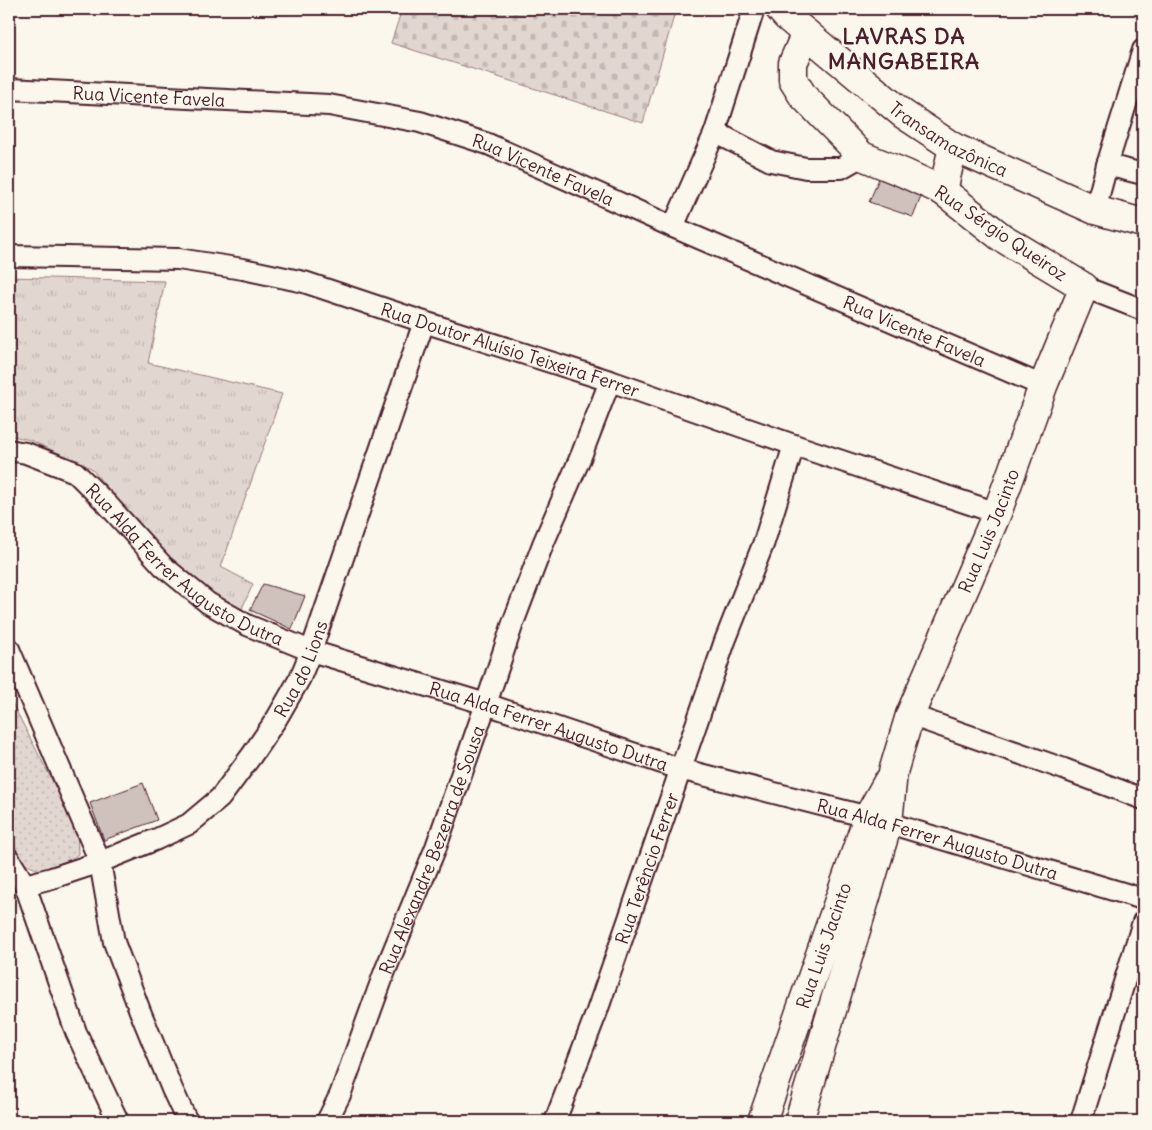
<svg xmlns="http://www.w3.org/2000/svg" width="1152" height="1130" viewBox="0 0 1152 1130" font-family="Delius,sans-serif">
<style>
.grass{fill:url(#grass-tufts);stroke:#967b7e}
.cemetery{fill:url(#cemetery-stones);stroke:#967b7e}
.park{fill:url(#park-dots);stroke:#967b7e}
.building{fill:#cfc2bc;stroke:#4a1f2b}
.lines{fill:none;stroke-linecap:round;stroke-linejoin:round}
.street-casing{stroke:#4a1f2b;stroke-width:24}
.secondary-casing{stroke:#4a1f2b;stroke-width:31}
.highway-casing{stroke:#4a1f2b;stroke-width:31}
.street{stroke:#fbf7ec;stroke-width:20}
.secondary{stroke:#fbf7ec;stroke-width:28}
.highway{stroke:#fbf7ec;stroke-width:28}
.labels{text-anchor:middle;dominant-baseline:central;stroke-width:5;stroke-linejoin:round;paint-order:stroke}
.street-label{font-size:18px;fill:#4a1f2b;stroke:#fbf7ec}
.district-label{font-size:22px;font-weight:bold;letter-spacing:1px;fill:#4a1f2b;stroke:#fbf7ec}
</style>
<defs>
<pattern id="grass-tufts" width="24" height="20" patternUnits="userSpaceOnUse" patternTransform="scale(1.25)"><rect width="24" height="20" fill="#e2d7d0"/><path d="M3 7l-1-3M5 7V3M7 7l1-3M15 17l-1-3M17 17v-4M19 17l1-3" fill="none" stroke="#c3b8b3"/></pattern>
<pattern id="cemetery-stones" width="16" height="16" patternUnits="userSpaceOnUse" patternTransform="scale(1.25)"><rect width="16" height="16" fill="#e2d7d0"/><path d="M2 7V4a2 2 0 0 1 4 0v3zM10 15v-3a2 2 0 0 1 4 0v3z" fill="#c3b8b3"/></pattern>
<pattern id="park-dots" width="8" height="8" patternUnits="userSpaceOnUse" patternTransform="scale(1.25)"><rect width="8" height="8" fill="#e2d7d0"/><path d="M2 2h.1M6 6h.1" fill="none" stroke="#c3b8b3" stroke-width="1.8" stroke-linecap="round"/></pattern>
</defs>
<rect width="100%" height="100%" fill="#fbf7ec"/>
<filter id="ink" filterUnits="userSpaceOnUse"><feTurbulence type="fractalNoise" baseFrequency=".02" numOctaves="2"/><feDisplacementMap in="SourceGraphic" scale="10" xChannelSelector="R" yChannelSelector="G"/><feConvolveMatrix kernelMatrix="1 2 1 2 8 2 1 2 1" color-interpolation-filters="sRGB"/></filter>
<g filter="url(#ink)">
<path class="grass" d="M9,277L165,281L148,363L282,394L221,567L253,584L239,615L176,564L130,516L91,468L30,440L9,435Z"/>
<path class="cemetery" d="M402,9H676L643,123L391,43Z"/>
<path class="park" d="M9,697L77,829L78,854L62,867L45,873L25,864L9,837Z"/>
<path class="building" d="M881,174L924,189L913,217L869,202Z
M263,584L305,596L292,629L250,610Z
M143,783L157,820L104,840L90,803Z"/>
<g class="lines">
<g class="street-casing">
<g id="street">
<path id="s1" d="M9,89L329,105L420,122L488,144L673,227L1043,386"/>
<path d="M715,132L771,161L806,168H841L862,156"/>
<path d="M1107,165L1143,174"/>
<path d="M1095,210L1107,165L1143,50"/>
<path d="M673,227L715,132L754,9"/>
<path id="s2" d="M9,256L178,259L243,269L304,282L424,322L610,381L794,445L997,513"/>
<path d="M1084,287L1143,310"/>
<path id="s3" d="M9,450L26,453L75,472L108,505L163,566L208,603L247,625L311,651L486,704L680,769L868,817L1143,899"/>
<path d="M9,649L100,862L114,942L140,1011L172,1089L187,1121"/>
<path d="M910,715L1064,769L1143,799"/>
<path d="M9,859L25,885L76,1032L118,1121"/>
<path id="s4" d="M25,885L52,878L100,862L157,839L189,824L220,798L252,755L277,718L300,678L311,651L424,322"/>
<path id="s5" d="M327,1121L340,1095L385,971L436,847L486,704L513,623L543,544L581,456L610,381"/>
<path id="s6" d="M555,1121L596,1014L725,641L764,542L794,445"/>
<path d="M1081,1121L1143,922"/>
</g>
</g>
<g class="secondary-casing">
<g id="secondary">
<path d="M943,191L953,147"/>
<path id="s7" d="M762,1121L868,817L887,783"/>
<path id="s8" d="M799,1121L888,823L893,772L910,715L997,513L1043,386L1084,287L1001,237L943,191L904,173L862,156L803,96L793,80V63L806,33"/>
</g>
</g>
<g class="highway-casing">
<g id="highway">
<path id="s9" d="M780,9L787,17L806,33L903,114L953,147L1095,210L1143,223"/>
</g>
</g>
<use href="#street" class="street"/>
<use href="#secondary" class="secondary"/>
<use href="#highway" class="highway"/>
</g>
</g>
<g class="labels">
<g class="street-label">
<text stroke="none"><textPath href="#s1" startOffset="140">Rua Vicente Favela</textPath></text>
<text stroke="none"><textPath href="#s9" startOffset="214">Transamazônica</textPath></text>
<text stroke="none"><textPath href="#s1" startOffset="545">Rua Vicente Favela</textPath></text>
<text transform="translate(1001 233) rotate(34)">Rua Sérgio Queiroz</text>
<text stroke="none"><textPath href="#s1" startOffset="950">Rua Vicente Favela</textPath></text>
<text stroke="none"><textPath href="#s2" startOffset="514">Rua Doutor Aluísio Teixeira Ferrer</textPath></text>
<text stroke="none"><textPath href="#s8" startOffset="622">Rua Luis Jacinto</textPath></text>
<text stroke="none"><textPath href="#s3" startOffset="215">Rua Alda Ferrer Augusto Dutra</textPath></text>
<text stroke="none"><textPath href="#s4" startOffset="369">Rua do Lions</textPath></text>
<text stroke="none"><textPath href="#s3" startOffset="620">Rua Alda Ferrer Augusto Dutra</textPath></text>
<text stroke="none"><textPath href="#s3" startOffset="1025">Rua Alda Ferrer Augusto Dutra</textPath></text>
<text stroke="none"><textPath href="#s5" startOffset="291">Rua Alexandre Bezerra de Sousa</textPath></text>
<text stroke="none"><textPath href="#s6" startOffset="269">Rua Terêncio Ferrer</textPath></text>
<text stroke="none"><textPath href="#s7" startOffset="186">Rua Luis Jacinto</textPath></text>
</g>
<g class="district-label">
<text x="904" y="36">LAVRAS DA<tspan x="904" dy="25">MANGABEIRA</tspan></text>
</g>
</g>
<rect width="1152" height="1130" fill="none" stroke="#fbf7ec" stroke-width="30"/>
<rect x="15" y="15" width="1122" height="1100" fill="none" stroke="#4a1f2b" stroke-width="2" filter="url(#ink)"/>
</svg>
